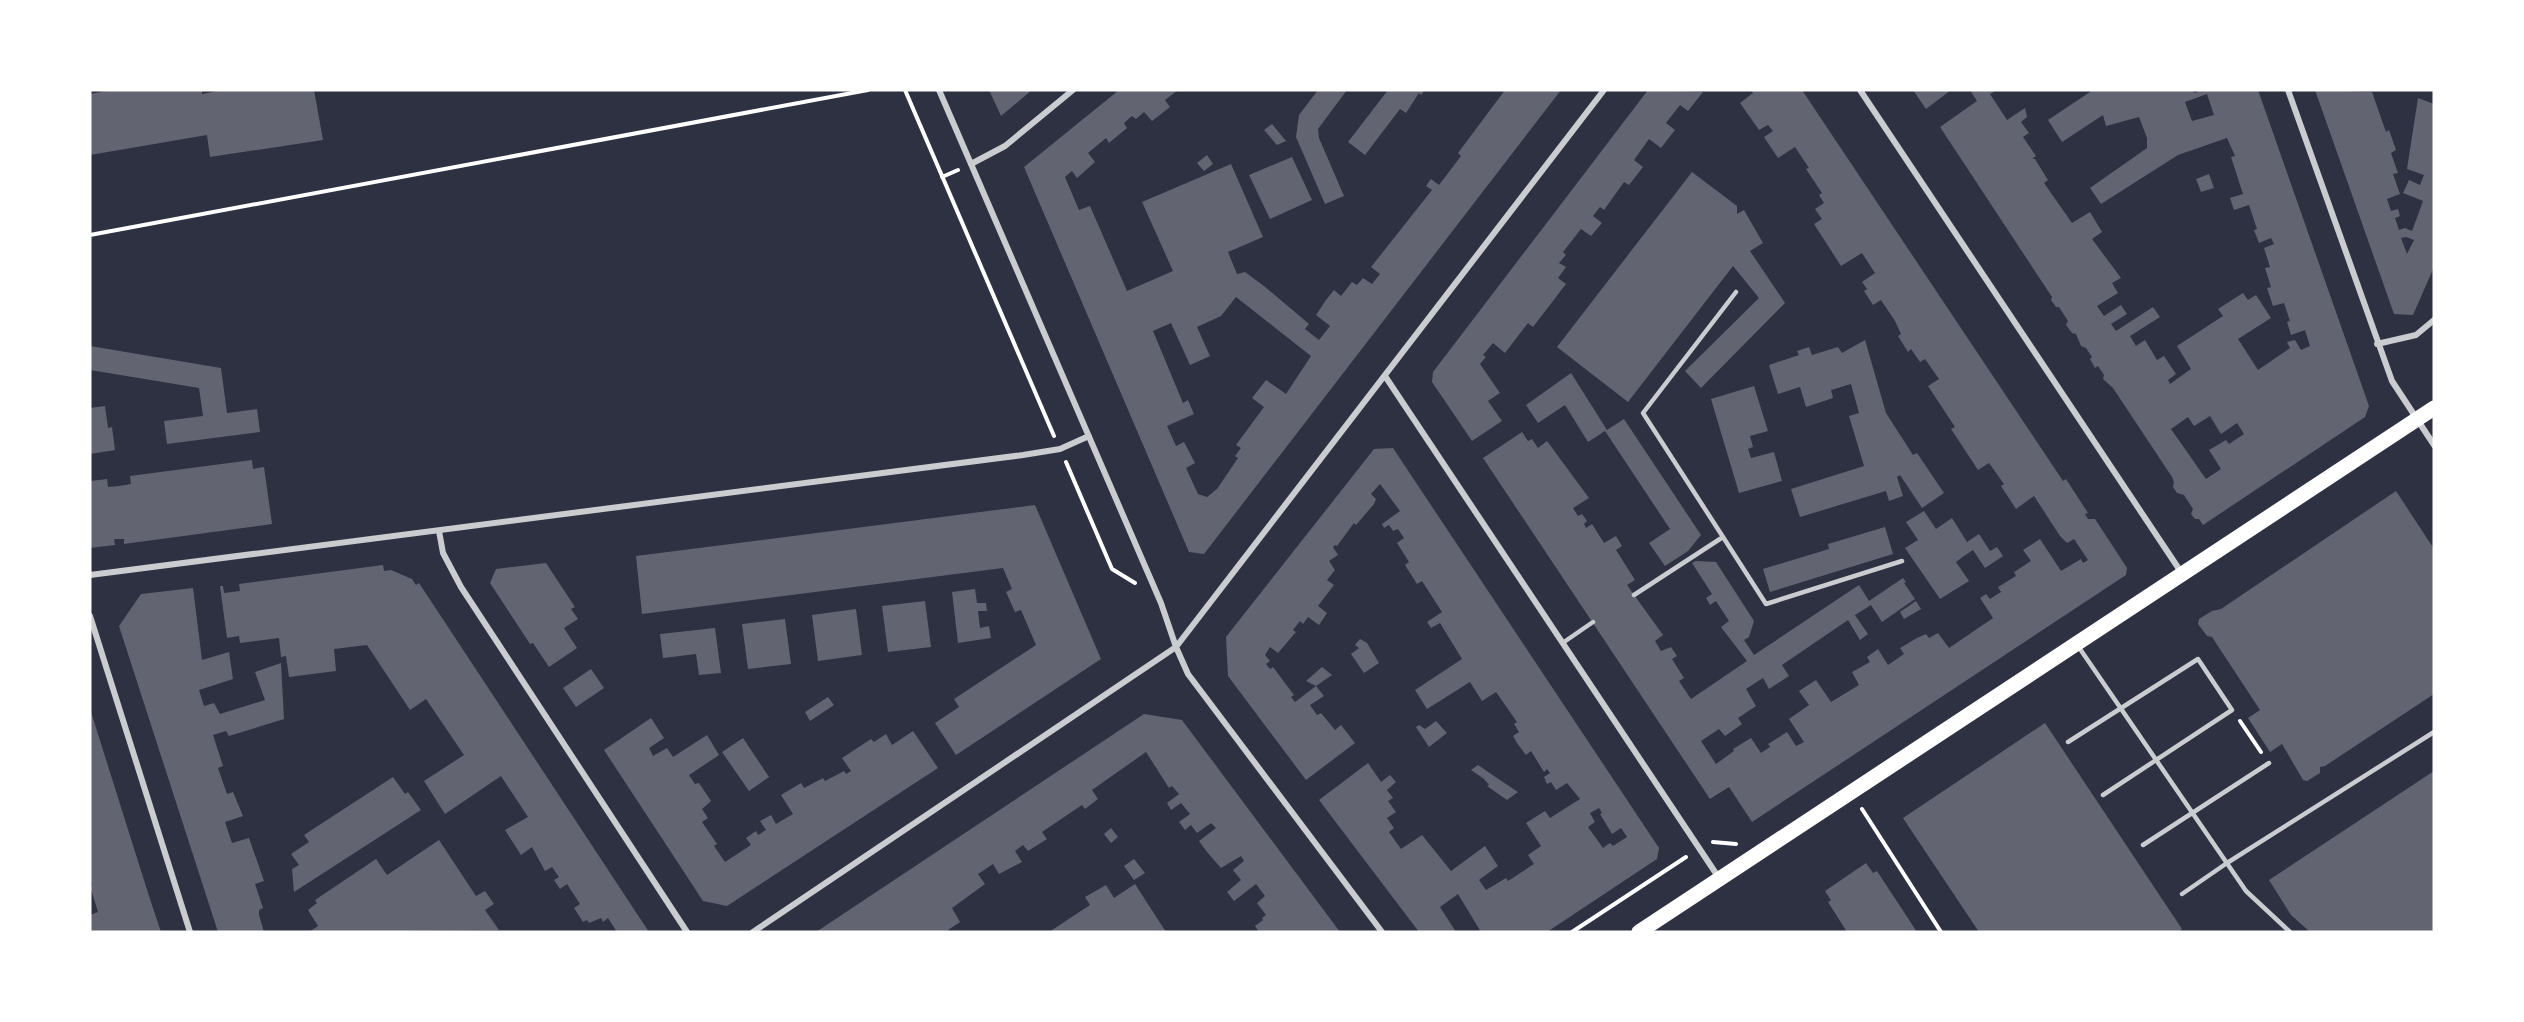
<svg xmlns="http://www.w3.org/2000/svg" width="2524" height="1022" viewBox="0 0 2524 1022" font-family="'Nunito Sans',sans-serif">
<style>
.building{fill:#626471;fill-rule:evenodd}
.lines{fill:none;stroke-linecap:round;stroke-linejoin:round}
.path{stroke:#fff;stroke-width:4}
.service{stroke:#caccd0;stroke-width:4.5}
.minor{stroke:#caccd0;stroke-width:6}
.primary{stroke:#fff;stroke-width:15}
</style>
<rect width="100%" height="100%" fill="#2d3142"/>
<path class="building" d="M112,90H202V94L223,90H314L323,140L210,157L207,135L90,155V94Z
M989,90H1032L1001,116Z
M1119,90H1178L1165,100L1170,107L1152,121L1144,112L1136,119L1132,116L1124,123L1127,128L1109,143L1106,138L1088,153L1095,162L1077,178L1072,171L1065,177L1079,210L1090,206L1127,291L1173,271L1142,202L1231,164L1263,237L1228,252L1237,274L1245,272L1264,286L1309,324L1305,329L1319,340L1330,326L1316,315L1326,300L1334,290L1341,296L1352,282L1357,285L1363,278L1372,284L1380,274L1371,267L1432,190L1426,186L1431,179L1439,185L1461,156L1458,153L1505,90H1561L1204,554L1189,552L1024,167ZM1236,297L1311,356L1286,394L1266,380L1252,398L1264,407L1236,445L1241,448L1235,456L1238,458L1217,489L1207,497L1198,494L1186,468L1195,463L1184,442L1176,446L1167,426L1194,414L1188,400L1183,403L1153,331L1171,323L1190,365L1210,356L1197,327L1221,316Z
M1318,90H1347L1318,129L1319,138L1344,196L1325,204L1296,137L1299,115Z
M1388,90H1425L1421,95L1419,93L1406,113L1400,109L1365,155L1348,142Z
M1648,90L1703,92L1688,111L1680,105L1666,123L1675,130L1661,148L1649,139L1634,160L1643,167L1629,185L1624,182L1604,210L1600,207L1593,216L1602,223L1591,236L1581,229L1563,252L1566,255L1559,263L1566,267L1558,278L1566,284L1533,327L1528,323L1505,353L1493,343L1483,355L1486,357L1480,364L1500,393L1488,401L1502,421L1472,441L1432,382L1433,372Z
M1751,90H1802L2063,481L2066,479L2088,513L2085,514L2088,519H2095L2127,568L2126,575L1752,822L1729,787L1710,799L1483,458L1522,432L1528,441L1532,439L1538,448L1547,441L1589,498L1573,508L1578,516L1582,514L1587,521L1584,524L1586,528L1592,524L1604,543L1616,536L1622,546L1616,550L1635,580L1627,585L1663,635L1655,641L1661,651L1671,647L1677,656L1672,659L1684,678L1679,681L1691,699L1747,661L1721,627L1729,621L1716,601L1710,605L1706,598L1712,594L1692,563L1696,561L1716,562L1754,621L1749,637L1744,640L1754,655L1859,585L1869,601L1903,578L1906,582L1904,583L1915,599L1882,622L1871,605L1855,615L1868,634L1860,640L1848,620L1782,665L1789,676L1769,689L1763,678L1746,689L1756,706L1738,718L1742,724L1725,736L1719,729L1701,741L1716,764L1734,751L1733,749L1751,738L1761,753L1770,747L1768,744L1787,732L1796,746L1804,742L1789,719L1809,705L1799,691L1816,680L1831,702L1859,685L1852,672L1870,662L1867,657L1878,649L1888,665L1904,654L1900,648L1917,638L1926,634L1929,638L1938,633L1949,648L1993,618L1980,598L1986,594L1990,599L2001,592L1998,587L2016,576L2014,572L2031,561L2023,550L2040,539L2061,571L2081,559L2083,563L2088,560L2074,539L2067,543L2060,536L2034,496L2016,509L2001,486L2004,484L1989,463L1978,470L1951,429L1955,427L1928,386L1939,379L1925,359L1920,362L1911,349L1908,352L1898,336L1901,334L1895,321L1881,300L1873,305L1864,291L1867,289L1862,282L1875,273L1862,253L1841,266L1814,224L1822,219L1815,209L1824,203L1819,195L1822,193L1806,169L1809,168L1795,147L1778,158L1764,137L1773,131L1768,125L1759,130L1740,103L1753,93Z
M1913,90H1951L1926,109Z
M1970,90H1997L1990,94L2007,120L2025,108L2027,117L2021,122L2029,133L2023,137L2036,156L2032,159H2035L2048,180L2044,183L2072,223L2090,212L2102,232L2092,239L2121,278L2112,283L2118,293L2097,306L2104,316L2121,305L2127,314L2111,324L2116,331L2153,307L2160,317L2130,336L2136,346L2145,340L2157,360L2164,356L2176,374L2168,380L2170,384L2191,369L2177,346L2223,316L2218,309L2243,293L2248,300L2256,295L2271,318L2238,339L2258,370L2290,348L2287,342L2295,340L2301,350L2310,346L2305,330L2291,335L2287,322L2290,321L2284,303L2273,306L2267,288L2271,287L2265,268L2270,267L2264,248L2274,244L2271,238L2259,243L2254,230L2257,229L2249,205L2234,210L2230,198L2243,194L2231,157L2235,156L2227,138L2178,155L2101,204L2090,188L2147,148V138L2139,117L2106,126L2103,115L2062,142L2048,120L2093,90H2193L2194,93L2202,90H2258L2369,406L2365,417L2203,525L2199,519H2195L2191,514L2193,509L2184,495L2177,493L2173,487L2174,482L2172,477L2113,388L2103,379L2104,375L2098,366L2095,368L2090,359L2092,357L2086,348L2081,346L2076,334L2072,333L2066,325L2068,321L2059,307H2056L2051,300L2052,297L1940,127L1977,101ZM2207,94L2214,115L2192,121L2185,102ZM2210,416L2221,434L2237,423L2244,434L2229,444L2226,440L2209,450L2221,469L2206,479L2171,429L2188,417L2194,426Z
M2315,90L2372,92L2386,132L2389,130L2396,150L2391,153L2398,173L2393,174L2400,194L2387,199L2391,211L2398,209L2400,216L2395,218L2399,230L2405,228L2412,231L2423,201L2403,193L2409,180L2420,185L2424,175L2407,169L2418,98L2434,104V267L2413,315L2394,314ZM2406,237L2414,240L2407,254L2401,238Z
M1272,124L1286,141L1277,145L1264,130Z
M1207,155L1213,164L1204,171L1197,163Z
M1292,157L1312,200L1270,219L1249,175Z
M1692,172L1737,206V214L1744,210L1763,243L1750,251L1785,303L1701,388L1685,371L1759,298L1733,266L1628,402L1557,347Z
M2209,174L2214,188L2201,192L2196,179Z
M1865,340L1886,413L1913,455L1917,453L1944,493L1922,508L1900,475L1897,477L1903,496L1889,501L1886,491L1800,517L1791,489L1864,466L1849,416L1859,413L1851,384L1831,390L1833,398L1806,407L1800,387L1778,394L1769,365L1799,355L1797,351L1809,347L1812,355L1838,347L1842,353Z
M90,346L221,368L227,413L257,409L260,432L167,444L164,421L203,416L199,388L90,370Z
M1571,373L1607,430L1624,419L1701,535L1688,551L1665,566L1649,543L1670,529L1605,431L1588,442L1565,405L1538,423L1526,405Z
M1754,386L1768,431L1750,436L1753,447L1748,449L1751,458L1774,452L1782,481L1739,493L1711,399Z
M105,406L108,428L112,427L115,450L90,454V408Z
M1393,448L1659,848L1657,859L1547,932H1481L1458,894L1440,907L1456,932H1419L1319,800L1368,763L1381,782L1390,775L1396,782L1387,790L1393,798L1388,801L1396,812L1387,818L1394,828L1389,832L1401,849L1422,835L1451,871L1485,846L1498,866L1479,880L1486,890L1506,878L1508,881L1534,864L1528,855L1541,846L1526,823L1545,811L1550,818L1580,799L1567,783L1556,790L1551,782L1547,784L1544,777L1550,773L1547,769L1544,772L1531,751L1526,755L1517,743L1513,736L1519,732L1514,724L1517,722L1496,692L1482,701L1470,682L1427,709L1415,690L1462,659L1440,623L1431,628L1427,622L1442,612L1422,581L1417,584L1405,565L1409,562L1397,543L1404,538L1398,529L1393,531L1389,525L1384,528L1382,524L1400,511L1380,484L1371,494L1376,499L1374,504L1356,525L1354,523L1337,546L1335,545L1333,547L1338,555L1329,561L1335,570L1327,580L1334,585L1318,606L1327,613L1319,625L1308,617L1303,624L1300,621L1293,630L1296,632L1278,653L1270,647L1265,655L1270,661L1266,664L1270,669L1273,667L1294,695L1291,697L1295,702L1316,686L1306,681L1322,667L1332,675L1316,686L1324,696L1310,705L1317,715L1321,713L1335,730L1341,725L1355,743L1306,780L1228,676L1226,637L1374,449ZM1599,808L1602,813L1600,814L1612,834L1621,828L1627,837L1613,846L1610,843L1603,848L1588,827L1595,822L1590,813Z
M252,460L253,469L264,467L272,524L124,544V539H114L115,545L90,548V481L107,479L108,487L119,486L131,484L130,476Z
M2396,491L2434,549V694L2325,766L2320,767V773L2307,781L2303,780L2282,744L2270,752L2248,718L2260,710L2212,637L2207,636L2198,624L2199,619L2212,611L2221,609Z
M1035,505L1101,659L956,755L935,723L959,707L954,699L1036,645L1021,610L1015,612L1006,592L1012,589L1003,568L642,614L636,556Z
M1924,511L1936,529L1952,518L1967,542L1979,534L1990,551L1997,547L2003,556L1985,568L1973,550L1964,556L1956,562L1969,581L1940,599L1905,548L1918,540L1906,522Z
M1885,527L1893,554L1770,592L1763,569L1829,549L1828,544Z
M546,563L575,607L571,609L578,619L564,628L577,648L549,667L533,643L530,644L490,583L496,569Z
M383,565L384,571L391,570L412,579L416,585L419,583L649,932H617L608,918L603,922L601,918L589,923L587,920L583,922L574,908L580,904L567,884L560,889L554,880L559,877L552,867L545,871L532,847L521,855L505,830L528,817L501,776L445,814L424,781L464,755L426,699L410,710L367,645L334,649L336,671L289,677L286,656L281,657L279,638L240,643L239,636L227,638L220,586H223L224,593L240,591L239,584Z
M193,588L202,660L229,652L233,679L199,690L204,706L214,703L220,714L265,700L255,672L281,663L284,719L229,736L226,731L213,735L223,766L218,768L227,794L233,792L243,816L225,822L232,843L249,838L264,881L255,884L263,908L259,910V915L264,932H218L119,626L141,594Z
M975,589L977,603H986L987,611H978L980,628L989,626L991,638L958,643L952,592Z
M925,601L931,647L888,652L882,606Z
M1916,601L1921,609L1904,619L1900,612Z
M856,609L862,655L818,661L812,615Z
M785,619L791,664L748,669L742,624Z
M715,628L721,673L699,675L696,654L663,658L660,634Z
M1360,639L1367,643L1379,663L1364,673L1351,654L1359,648L1355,645Z
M591,669L604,688L576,707L563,688Z
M828,697L834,705L810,721L805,712Z
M91,712L149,896L161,932H90V915L98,912L90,886L92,885L90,879Z
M1144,714L1182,720L1340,932H1259L1255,926L1263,920L1262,918L1266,915L1257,903L1265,896L1256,884L1234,901L1227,892L1241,880L1233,870L1244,861L1241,856L1221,868L1207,852L1199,841L1216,828L1211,823L1197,833L1191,825L1185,830L1179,822L1190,814L1181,803L1171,810L1167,803L1179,794L1172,786L1169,788L1146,752L1092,790L1098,799L1085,809L1082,805L1042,832L1047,839L1028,851L1023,845L1015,851L1022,862L999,874L993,864L978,874L985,884L952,908L960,922L945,932H816Z
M651,718L664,738L649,748L653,756L667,748L673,757L707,735L719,755L689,775L695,784L699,783L711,801L702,809L708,818L702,822L717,844L714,846L725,862L751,845L746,838L756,831L758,835L766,830L760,821L771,815L776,824L793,814L781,795L801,783L804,788L823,778L825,781L844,771L846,774L851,771L842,758L871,739L874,742L886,734L892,745L913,731L938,768L727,906L703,901L604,750Z
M1436,721L1447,733L1429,747L1416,727L1419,725L1425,729Z
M2045,723L2182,929L2178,932H1979L1903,818Z
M743,738L769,777L749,791L722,752Z
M1478,765L1494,776L1518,792L1507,800L1487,786L1489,785L1484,779L1471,770Z
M2434,771V932H2310L2291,915L2269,880Z
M393,777L405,794L408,792L421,810L294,892L292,869L299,865L291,854L309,842L304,835Z
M1111,828L1118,837L1111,843L1104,834Z
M439,840L476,896L485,891L494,904L485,910L499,930L309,932L318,926L308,910L317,903L315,900L376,859L387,875Z
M1134,859L1145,873L1134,880L1124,866Z
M1866,863L1873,873L1877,871L1917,932H1847L1828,902L1831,900L1825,891Z
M1135,884L1166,932H1049L1090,905L1085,897L1106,885L1114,898Z"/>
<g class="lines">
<path class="path" d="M905,90L1054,436
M942,177L958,170
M90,235L868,90
M1066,462L1112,569L1135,583
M2240,721L2261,752
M1862,809L1941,932
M1713,842L1736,844
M1572,932L1686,857"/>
<path class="service" d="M1723,537L1766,604L1902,561
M1634,595L1723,537L1643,413L1736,292
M1564,642L1593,622
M2078,646L2246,891L2290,932
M2068,742L2198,659L2232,710L2103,795
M2143,845L2269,763
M2182,894L2227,863L2434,732"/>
<path class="minor" d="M939,90L1161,603L1176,647L1188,674L1382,932
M1860,90L2183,575
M2288,90L2392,381L2434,445
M971,164L1005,146L1073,90
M2377,344L2416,335L2434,320
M1385,376L1719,878
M439,531L443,553L461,587L687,932
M90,575L1023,455L1060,449L1089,436
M90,616L190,932
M753,932L1176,647L1604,90"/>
<path class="primary" d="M1639,932L2434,408"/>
</g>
<rect width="2524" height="1022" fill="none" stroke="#ffffff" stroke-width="183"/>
</svg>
